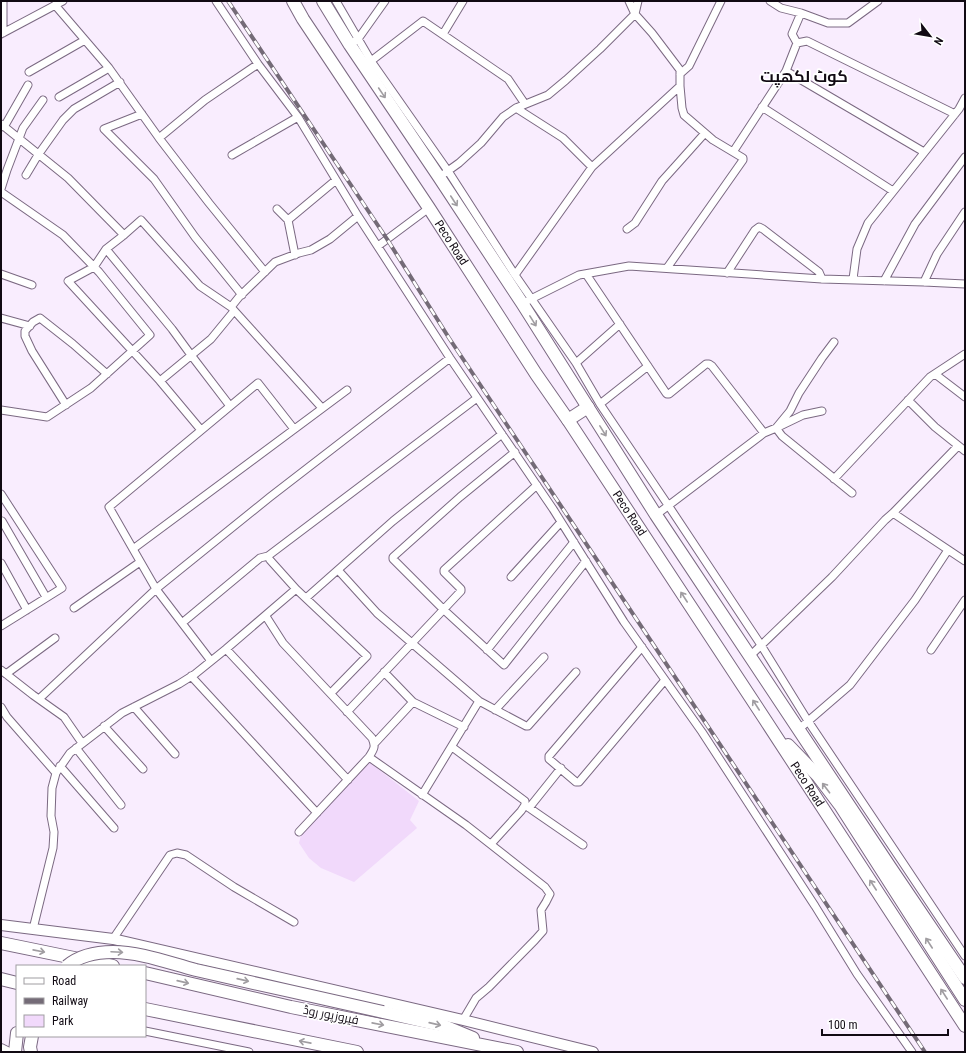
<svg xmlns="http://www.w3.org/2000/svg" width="966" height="1053" viewBox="0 0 966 1053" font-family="'Roboto Condensed',Cairo,sans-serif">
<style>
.green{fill:#f1d9fb}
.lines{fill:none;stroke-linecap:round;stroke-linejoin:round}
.street-casing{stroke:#7b6982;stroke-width:9}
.secondary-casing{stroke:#7b6982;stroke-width:12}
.primary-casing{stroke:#7b6982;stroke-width:14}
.street{stroke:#fff;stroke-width:7}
.secondary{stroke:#fff;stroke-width:10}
.primary{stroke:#fff;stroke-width:12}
.rail-casing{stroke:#746b77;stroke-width:4}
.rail{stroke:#fff;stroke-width:2.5;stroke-dasharray:8;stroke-linecap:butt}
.primary-bridge-casing{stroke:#7b6982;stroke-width:14;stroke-linecap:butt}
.primary-bridge{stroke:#fff;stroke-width:12}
.oneway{stroke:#a09da1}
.labels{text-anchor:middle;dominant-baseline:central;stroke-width:3.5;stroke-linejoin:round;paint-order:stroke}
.street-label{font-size:12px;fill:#110a13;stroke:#fff}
.district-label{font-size:16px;font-weight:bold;fill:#110a13;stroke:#fff}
</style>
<rect width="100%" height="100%" fill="#f9edfe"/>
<path class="green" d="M369,762L419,801L410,820L417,828L354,882L321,868L309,858L299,843L301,835Z"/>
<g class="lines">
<g class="street-casing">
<path id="street" d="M3,1V33
M216,1L258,64L298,117L358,216L450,358L553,509L624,622L702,732L815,906L857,974L912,1052
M336,1L371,61L448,171L515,275
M629,1L635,14L652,33L680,70V86L592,167L515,275L576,363L600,404L668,505L761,645L808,721L901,860L965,956
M770,1L781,8L801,13L828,23H848L878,1
M55,5L109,68L159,138L209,203L265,272
M1,34L63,1
M443,34L463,1
M355,41L358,39L385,1
M797,43L807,41L955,114
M371,61L423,21L508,79L525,104
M786,71L924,152
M29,72L85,40
M680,74L689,66L721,1
M680,86L682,108L684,115L713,140L733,152L786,71L797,43L792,34L801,13
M59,97L109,68
M762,107L893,191
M516,108L563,138L592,167
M142,114L104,129L154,179L195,237L242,295
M1,124L68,178L124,235
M4,127L28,85
M159,138L205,100L258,64
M232,155L298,117
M445,173L459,163L481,143L503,117L516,108L548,95L566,80L600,49L635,14L638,1
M26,175L38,155L63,120L74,109L120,82
M1,189L7,170L23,128L43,100
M1,192L63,235L99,272L150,335L91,388L47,417L1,410
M277,209L288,220
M627,229L635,223L662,181L680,161L705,133
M378,246L429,208
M106,249L172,329L191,355L230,406
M295,255L288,220L336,180
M667,268L743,160V158L733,152
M727,273L755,230L759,227L763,229L819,272L822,279
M1,274L32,285
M586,274L666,393L667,394H669L706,364H709L712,366L764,433L776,428L790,411L799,393L822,358L834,342
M853,279L857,249L868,223L959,109L965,98
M884,281L915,224L965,157
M924,282L937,254L965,212
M529,300L579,275L629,266L822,279L924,282L965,284
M1,318L30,326
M576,363L620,324
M935,374L965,397
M160,381L68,281L94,267L106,249L124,235L141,220L200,286L231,307
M908,400L935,427L965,451
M600,404L648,366
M66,405L32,351L25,336V331L33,322L40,318L73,344L107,374
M322,408L231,307L239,297L275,262L299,253L311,250L330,239L358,216
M822,411L803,415L776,428L782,436L852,493
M201,430L160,381L211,339L234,311
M515,452L460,497L393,557V559L444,610L504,665L586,561
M834,479L930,377L965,354
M1,494L62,588L1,626
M893,513L965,561
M656,515L764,433
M2,521L46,597
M133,549L109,507L258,383L294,429
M270,560L296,589
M1,563L27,610
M338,570L377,613L479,701L526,726H528L576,672
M511,577L561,522
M306,598L393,521L502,434
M74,608L140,562
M264,617L267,618L283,643L372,738C376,747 374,749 369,757L299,832
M182,623L260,558L268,556L477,398
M642,647L549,756V759L576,782H579L665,680
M226,649L348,780
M487,650L574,542
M931,650L965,600
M750,656L832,577L885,520L893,513L958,446
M211,661L156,589L133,549L347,390
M1,670L33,695L64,717L82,743
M384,672L413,702L464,727
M6,674L55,638
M191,676L317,813
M39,699L156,589L270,497L450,358
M1,707L7,717L56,773
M134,707L175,754
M495,710L544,657
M347,712L461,591V589L444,572V570L537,485
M104,726L143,769
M799,729L850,685L915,600L948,550
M374,744L413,702
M452,747L525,801V805L521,811L491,844
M76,748L121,805
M369,757L466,825L545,887L550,894L546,902L541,910L543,931L535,940L489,987L476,998L463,1020
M60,766L114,828
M422,795L479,701
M525,805L583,845
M529,808L561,768
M33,929L53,848L54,832L51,816L52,788L56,773L70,753L122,713L179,684L195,674L226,649L296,589L367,656L331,693
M113,939L170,855L177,853L186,855L234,887L294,922
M145,1031L249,1052"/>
</g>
<g class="secondary-casing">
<path id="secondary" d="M1,925L113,939L463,1020L593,1052
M1,1049L7,1052"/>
</g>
<g class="primary-casing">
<g id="primary">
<path id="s1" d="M293,1L303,19L429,208L536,374L568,420L766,721L965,1026"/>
<path d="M323,1L350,45L439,177L522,303L656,515L890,867L965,978"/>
<path d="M568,420L588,407"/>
<path d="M788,745L818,776L840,805L965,1000"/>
<path d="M1,943L113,966"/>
<path d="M145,973L291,1007L517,1052"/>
<path d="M1,979L17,983"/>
<path d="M145,1009L357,1052"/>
<path d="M383,1012L444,1026L473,1038"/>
<path d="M15,1052L17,1033"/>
<path d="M31,1052L30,1047L32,1036"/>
</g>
</g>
<use href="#street" class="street"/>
<use href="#secondary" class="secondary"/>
<use href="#primary" class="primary"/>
<g class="rail-casing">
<path id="rail" d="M228,1L387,239L449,338L925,1052"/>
</g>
<use href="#rail" class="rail"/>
<g class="primary-bridge-casing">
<path id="primary-bridge" d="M67,966C79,956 97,952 113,952C140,952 169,963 196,970C258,984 321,998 383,1012"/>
</g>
<use href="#primary-bridge" class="primary-bridge"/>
</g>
<defs><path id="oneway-shaft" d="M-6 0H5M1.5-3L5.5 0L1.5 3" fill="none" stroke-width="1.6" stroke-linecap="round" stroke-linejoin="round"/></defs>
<g class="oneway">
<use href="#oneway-shaft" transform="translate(382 93) rotate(56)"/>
<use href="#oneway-shaft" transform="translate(454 201) rotate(57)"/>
<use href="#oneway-shaft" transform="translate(533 321) rotate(58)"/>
<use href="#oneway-shaft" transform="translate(603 431) rotate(58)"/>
<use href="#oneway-shaft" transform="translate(684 597) rotate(-123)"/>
<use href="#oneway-shaft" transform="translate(756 705) rotate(-123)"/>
<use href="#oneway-shaft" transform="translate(826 788) rotate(-127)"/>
<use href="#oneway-shaft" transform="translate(873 885) rotate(-123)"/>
<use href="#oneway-shaft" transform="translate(929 943) rotate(-123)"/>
<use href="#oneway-shaft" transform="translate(39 951) rotate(11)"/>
<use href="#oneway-shaft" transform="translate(117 952) rotate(3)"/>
<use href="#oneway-shaft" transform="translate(243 980) rotate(13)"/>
<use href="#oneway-shaft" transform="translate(183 982) rotate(13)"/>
<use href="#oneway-shaft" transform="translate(944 994) rotate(-123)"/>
<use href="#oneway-shaft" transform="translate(378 1024) rotate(11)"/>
<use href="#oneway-shaft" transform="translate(435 1024) rotate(13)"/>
<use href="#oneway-shaft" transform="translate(305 1042) rotate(-169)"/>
</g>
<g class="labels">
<g class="street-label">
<text stroke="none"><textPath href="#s1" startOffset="289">Peco Road</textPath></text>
<text stroke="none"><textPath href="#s1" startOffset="613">Peco Road</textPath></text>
<text stroke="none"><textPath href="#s1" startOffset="937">Peco Road</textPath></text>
<text transform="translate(331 1015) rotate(11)">فیروزپور روڈ</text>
</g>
<g class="district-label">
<text x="804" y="76">کوٹ لکھپت</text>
</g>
</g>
<rect width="966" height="1053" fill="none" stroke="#110a13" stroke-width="4"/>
<rect x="16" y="965" width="130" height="72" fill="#ffffff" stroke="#a09da1"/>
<rect x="24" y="978" width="20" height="6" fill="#ffffff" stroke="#a09da1"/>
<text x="52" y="985" font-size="12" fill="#110a13">Road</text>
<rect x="24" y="998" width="20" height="6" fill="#746b77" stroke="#a09da1"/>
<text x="52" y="1005" font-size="12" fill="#110a13">Railway</text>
<rect x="24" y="1015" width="20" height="12" fill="#f1d9fb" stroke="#a09da1"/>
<text x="52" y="1025" font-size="12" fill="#110a13">Park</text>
<g transform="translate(930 36) rotate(121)" stroke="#ffffff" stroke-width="3" paint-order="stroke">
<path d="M0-3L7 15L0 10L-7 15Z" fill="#110a13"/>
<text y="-6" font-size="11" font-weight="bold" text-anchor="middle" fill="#110a13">N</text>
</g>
<path d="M822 1029v6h126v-6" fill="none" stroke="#110a13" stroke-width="2"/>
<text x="828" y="1029" font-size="12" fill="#110a13" stroke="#ffffff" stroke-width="3" paint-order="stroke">100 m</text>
</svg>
